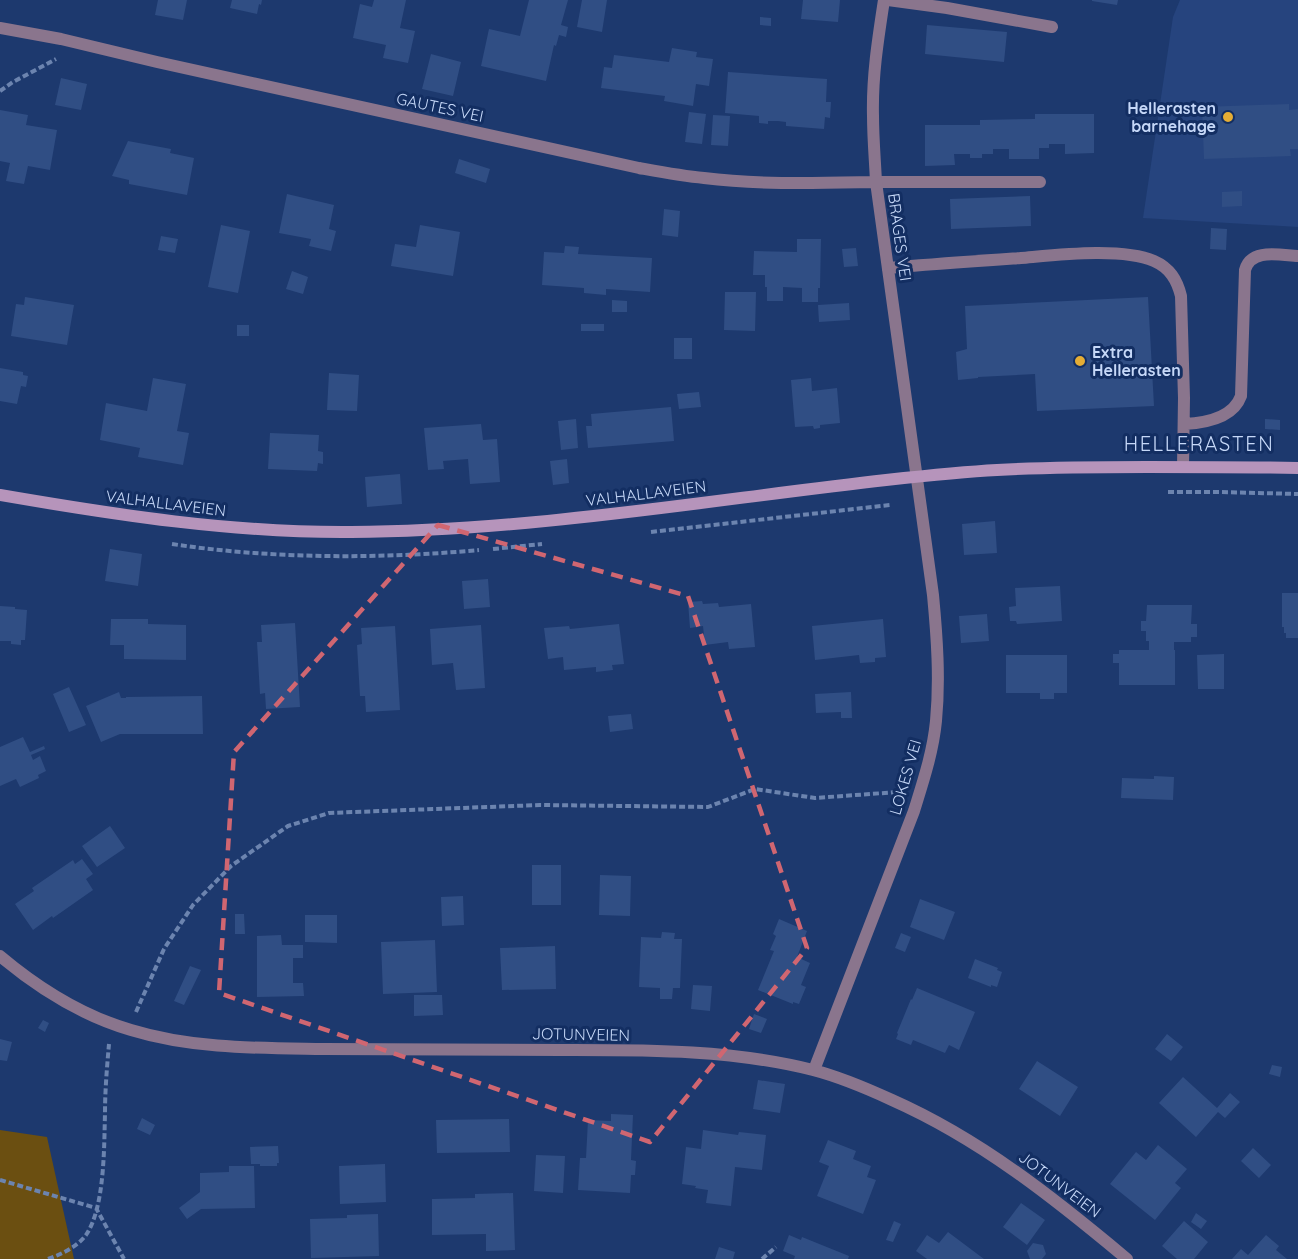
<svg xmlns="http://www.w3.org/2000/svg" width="1298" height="1259" viewBox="0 0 1298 1259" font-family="Quicksand,sans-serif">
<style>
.built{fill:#26447e}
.green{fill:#6b4f11}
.building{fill:#304e84}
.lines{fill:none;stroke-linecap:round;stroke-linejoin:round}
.path{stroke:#6c84af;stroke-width:4;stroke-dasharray:6 3;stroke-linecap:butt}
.lane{stroke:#8a758d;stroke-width:12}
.street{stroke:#8a758d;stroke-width:12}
.secondary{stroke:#b694bb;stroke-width:12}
.marked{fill:none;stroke:#d06671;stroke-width:4.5;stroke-dasharray:12 8;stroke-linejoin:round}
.poi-dot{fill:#e5ad35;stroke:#132e62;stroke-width:2}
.labels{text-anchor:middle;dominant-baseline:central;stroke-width:6;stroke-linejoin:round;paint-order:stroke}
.street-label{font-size:16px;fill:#c6d8f8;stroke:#132e62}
.poi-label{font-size:16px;font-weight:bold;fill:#c6d8f8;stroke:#132e62;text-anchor:end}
.quarter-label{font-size:20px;letter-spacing:1.5px;fill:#c6d8f8;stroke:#132e62}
</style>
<rect width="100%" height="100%" fill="#1d396e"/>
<path class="built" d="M1180,0H1298V227L1143,218L1173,17Z"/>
<path class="green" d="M0,1130L47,1137L74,1259H0Z"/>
<path class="building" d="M158,0H187L183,20L155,15Z
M232,0H262L261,5L259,4L257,14L230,8Z
M374,0H406L400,28L415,31L408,63L383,58L386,45L353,38L360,4L372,7Z
M529,0H568L561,25L568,27L566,37L559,35L556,46L554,45L546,81L481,66L489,29L520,36Z
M582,0H607L602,32L577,27Z
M803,0H840L838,22L801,19Z
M1092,0H1118L1117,5L1092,1Z
M760,17L771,18V26L760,25Z
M927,25L1007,32L1004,62L925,54Z
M672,48L697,52L696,57L713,59L709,86L696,84L693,106L664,101L665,96L601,88L604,67L612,68L614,55L669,62Z
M431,54L461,62L453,96L422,89Z
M728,72L827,79L826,102H831L830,118L825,117L824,129L786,126V122L778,121H768V124L759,123V116L725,113Z
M61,78L87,84L81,110L55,105Z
M1289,104V110L1298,109V149H1290L1291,156L1204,159L1202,107Z
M0,110L28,115L26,125L57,130L50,170L28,166L24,184L6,181L10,163L0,161Z
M689,112L706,114L702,144L685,142Z
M1035,114H1094V153L1065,154V144H1049V148H1039V159H1009V149H993V154H982V158H970V154H954L955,165L925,166V125H980V120L1035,119Z
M713,115L730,116L728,146L711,145Z
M128,141L171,149L170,153L194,158L187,195L129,184V180L112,176Z
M459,159L490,169L486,183L455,173Z
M1242,191V206L1222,207V192Z
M287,194L334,205L329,229L336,231L331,251L309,246L311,239L279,233Z
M1030,196L1031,226L951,229L950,199Z
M664,209L680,211L678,237L662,235Z
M221,225L250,231L238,293L208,287Z
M420,225L460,232L453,276L391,266L395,244L416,247Z
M1211,228L1227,229L1226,250L1210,249Z
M161,236L178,239L175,253L158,250Z
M797,239H821L820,288H818V302H802V288L783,287V301H767V287H765V275H753L754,251L797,252Z
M565,246L579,247L578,254L652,258L650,292L606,289V295L584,293V288L542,285L544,252L564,253Z
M856,248L858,266L844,267L842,249Z
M292,271L308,277L303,294L286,289Z
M725,292H756L755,331L724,330Z
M25,297L74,305L67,345L11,336L16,304L24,305Z
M1148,297L1154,406L1037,411L1035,374L978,377V378L958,380L956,352L967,349L965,306Z
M612,300L627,301V312H612Z
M849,303L850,320L819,322L818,305Z
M581,324H604V331H581Z
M237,325H249V336H237Z
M674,338H692V359H674Z
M0,368L23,372V375L28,376L26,387L21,386L17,404L0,401Z
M329,373L359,375L357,411L327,410Z
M153,378L186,384L177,431L189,433L183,465L138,457L140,448L100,440L106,403L147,411Z
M811,378L812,391L837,388L840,423L820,425V428L814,429L813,426L795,427L791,380Z
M699,392L701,407L679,409L677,394Z
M671,407L674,441L588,448L586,426H592L591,414Z
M576,419L578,448L561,450L558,421Z
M1265,419L1280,420V430L1265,429Z
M481,424L483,440L497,439L500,482L470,484L468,459L443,461L444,469L428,470L424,428Z
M270,433L319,435L318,451L323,452V464L318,463L317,471L268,469Z
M567,459L569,483L553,485L550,461Z
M400,474L402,504L367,507L365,477Z
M995,521L997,553L964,555L962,524Z
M110,549L142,554L138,586L105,581Z
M488,579L490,607L464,609L462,581Z
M1060,586L1062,621L1017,624L1016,621H1010L1009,607L1016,606L1015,588Z
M1282,593H1298V638H1286V633H1284V627H1282Z
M702,601L703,604L718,603L719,607L751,604L755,647L729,649L728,642L705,645L703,626L690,628L688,602Z
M1147,605H1192L1191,624H1197V637H1191V642H1174V650H1175V685H1119V663H1113V654H1119V650H1149V641H1146V631H1141V621H1146Z
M0,606L15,607V609L27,610L25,640H21V645L11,644V641H0Z
M987,614L989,641L961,643L959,616Z
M111,619H148V624L186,625V660L124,659V645H110Z
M883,619L886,657L875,658V662L860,663L859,655L815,660L812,626Z
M295,623L300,707L266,709L265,693L260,694L257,642H262L261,625Z
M619,624L624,664L612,665L613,670L596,672V667L564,670L563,657L548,659L544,628L569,626L570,629Z
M481,625L485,688L456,690L453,663L432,665L430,629Z
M395,626L400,710L366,712L365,696H360L357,645L362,644L361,628Z
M1224,654V689H1198L1197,655Z
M1006,655H1067V693H1054V699H1040V693H1006Z
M69,687L86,725L69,732L53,694Z
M119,692L121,698H126V697L202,696L203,734H120L101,742L86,706Z
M851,692L852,718H841V712L816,713L815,694Z
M631,714L633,729L610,732L608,716Z
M23,737L30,752L44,746L45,749L31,755L33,760L40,756L46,771L38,775L39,778L20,787L16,779L0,786V747Z
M1154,776L1174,777L1173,800L1121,798L1122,778L1154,779Z
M110,826L125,848L97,867L82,846Z
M82,859L93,874L86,879L93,890L53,918L52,916L33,930L15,904L34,891L32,888L73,860L75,864Z
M532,865H561V905H532Z
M600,875L631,876L630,916L599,915Z
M463,896L464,925L442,926L441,897Z
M920,899L955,912L944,940L910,927Z
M235,914H244L245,934H235Z
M305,915H337V943L305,942Z
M779,919L807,931L797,957L810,963L801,985L806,987L799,1004L793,1002V1004L758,990L774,951L770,950L776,936L773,934Z
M662,932L675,933L674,939H682L680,988H673L672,999H660V988L639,987L641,937L661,938Z
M901,933L911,937L905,952L895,948Z
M281,935L282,945H303V958H293V983H303L304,996L257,997V936Z
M435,940L437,992L383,994L381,942Z
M555,946L556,989L502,990L500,948Z
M975,959L998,968L997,970L1002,972L997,987L991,985V987L968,978Z
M190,966L201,970L184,1005L174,1001Z
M693,985L712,986L710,1011L691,1009Z
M917,988L975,1012L959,1050L949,1045L945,1053L913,1040L911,1045L896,1039L898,1034L897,1033L911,999L912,1000Z
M414,995H442L443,1015L414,1016Z
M754,1014L767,1019L761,1033L749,1029Z
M43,1020L49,1023L45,1032L38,1028Z
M1167,1034L1183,1047L1171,1061L1155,1049Z
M0,1039L12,1042L7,1061L0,1060Z
M1037,1061L1078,1087L1060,1116L1019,1089Z
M1272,1065L1282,1067L1280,1077L1269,1074Z
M1183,1077L1217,1108L1230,1093L1240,1102L1225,1118L1218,1112L1196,1137L1159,1103Z
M758,1080L785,1084L780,1113L753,1109Z
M611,1114L633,1115L631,1160L636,1161L635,1175H631L630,1193L578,1190L580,1158H586L588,1120L611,1121Z
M142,1118L155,1125L150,1135L137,1129Z
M509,1119L510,1152L437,1153L436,1120Z
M703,1130L738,1135L739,1132L766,1135L762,1170L735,1167L731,1206L706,1203L708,1190L695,1188L696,1186L682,1184L686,1147L701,1149Z
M828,1140L856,1151L853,1159L871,1166L867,1177L876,1180L863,1214L817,1196L829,1166L819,1162Z
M1158,1145L1187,1169L1175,1183L1181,1188L1155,1220L1110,1184L1136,1152L1146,1160Z
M278,1146L279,1163H277V1166H260V1164H251L250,1147Z
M1253,1148L1271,1165L1259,1178L1241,1161Z
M536,1155L565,1156L563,1193L534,1191Z
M385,1164L386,1202L340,1204L339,1166Z
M229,1166H254L255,1208L201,1209L187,1219L179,1208L200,1192V1173L229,1172Z
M513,1193L515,1250L486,1251V1234L432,1235V1199L475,1198V1194Z
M1021,1203L1045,1220L1027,1245L1003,1227Z
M1196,1213L1207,1221L1201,1229L1191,1222Z
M378,1214L379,1256L311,1258L310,1219L347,1218V1215Z
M894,1221L901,1224L893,1242L886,1240Z
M1184,1221L1208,1242L1194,1259H1177L1162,1246Z
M948,1232L984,1259H927L916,1251L927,1235L939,1243Z
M789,1235L801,1240L802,1237L849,1256L848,1259H794L795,1256L783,1251Z
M1266,1235L1279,1246L1276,1250L1287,1259H1232L1241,1249L1248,1255Z
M1033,1243L1043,1245L1046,1254L1042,1259H1030L1027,1251Z
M719,1247L735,1252L733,1259H715Z"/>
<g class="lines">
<path class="path" d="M0,91L13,82L56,59
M1168,492H1219L1298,494
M651,532L890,505
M172,544C271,559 380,559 479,550
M493,549L542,544
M136,1012L164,949L193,905L231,866L288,826L329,813L540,805L708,807L755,789L815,798L898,792
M0,1180L96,1208L124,1259
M48,1259C62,1254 77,1247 86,1235C105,1207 104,1147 105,1113C105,1090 107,1067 109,1044
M762,1259L776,1247"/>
<path class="lane" d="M888,0L947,8L1052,27
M876,182H1040
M888,268C932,264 977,261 1021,258C1056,255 1122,247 1154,261C1170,268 1177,280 1181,296L1184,398L1183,467
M1184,424C1205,423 1233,418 1241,396L1245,270C1251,248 1279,255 1298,256"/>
<path class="street" d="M0,28L61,39L157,62L639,168C661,172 682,176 704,178C761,185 819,183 876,182
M0,956C38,988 83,1016 131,1030C193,1049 259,1048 323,1049C402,1050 481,1050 560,1050C644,1050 730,1049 813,1070C840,1077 866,1088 892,1100C980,1139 1054,1198 1127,1259
M814,1070L914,811C923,782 933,752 936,721C940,679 937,637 933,595L876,182C875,160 873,138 873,116C872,77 878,39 884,0"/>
<path class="secondary" d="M0,495C116,515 233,533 351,532C531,531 708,500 886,480C923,476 960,472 997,470C1047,467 1097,467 1147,467C1198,467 1248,467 1298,468"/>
</g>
<path class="marked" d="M438,525L688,596L807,948L650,1142L219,993L234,752Z"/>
<g class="poi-dot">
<circle cx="1228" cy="117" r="6"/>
<circle cx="1080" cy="361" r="6"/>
</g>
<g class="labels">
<g class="street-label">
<text transform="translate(440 107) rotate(12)">GAUTES VEI</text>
<text transform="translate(900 237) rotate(82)">BRAGES VEI</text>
<text transform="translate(646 493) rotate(-7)">VALHALLAVEIEN</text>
<text transform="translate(166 503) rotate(7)">VALHALLAVEIEN</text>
<text transform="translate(905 777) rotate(-74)">LOKES VEI</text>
<text transform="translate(581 1034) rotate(1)">JOTUNVEIEN</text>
<text transform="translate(1060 1184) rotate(37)">JOTUNVEIEN</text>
</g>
<g class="poi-label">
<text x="1216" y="108">Hellerasten<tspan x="1216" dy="18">barnehage</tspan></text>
<text x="1092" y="352" text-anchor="start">Extra<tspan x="1092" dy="18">Hellerasten</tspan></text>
</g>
<g class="quarter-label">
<text x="1199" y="443">HELLERASTEN</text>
</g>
</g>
</svg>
